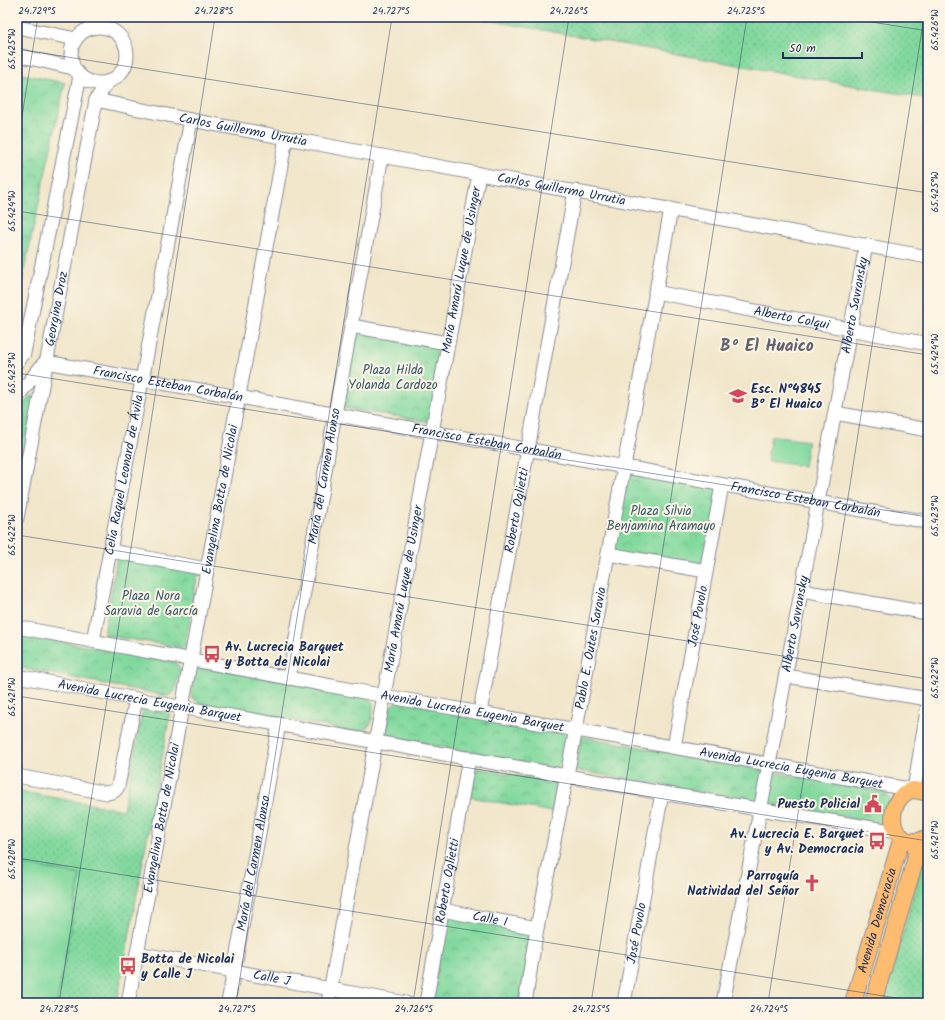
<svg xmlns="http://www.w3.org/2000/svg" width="945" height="1020" viewBox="0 0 945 1020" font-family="Kalam,sans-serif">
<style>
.grass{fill:url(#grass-dots);stroke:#4e847e}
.park{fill:url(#park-crowns);stroke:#4e847e}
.pitch{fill:#82d99e;stroke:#4e847e}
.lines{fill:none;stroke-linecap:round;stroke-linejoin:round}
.minor-casing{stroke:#868a94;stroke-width:15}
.major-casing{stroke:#868a94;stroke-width:18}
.minor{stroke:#fff;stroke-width:13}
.major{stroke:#febc70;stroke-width:16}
.ticks{fill:none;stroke:#1b2f5e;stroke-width:1;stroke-opacity:0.45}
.labels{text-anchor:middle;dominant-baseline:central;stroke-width:4;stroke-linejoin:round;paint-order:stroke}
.street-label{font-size:13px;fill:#1b2f5e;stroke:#fcf5e5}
.park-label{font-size:13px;fill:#355a6e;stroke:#fcf5e5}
.poi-label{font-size:13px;font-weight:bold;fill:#1b2f5e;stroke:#fcf5e5;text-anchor:start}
.district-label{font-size:17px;font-weight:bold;fill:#61606f;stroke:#fcf5e5}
.neatline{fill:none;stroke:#1b2f5e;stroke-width:1.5}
.ticks-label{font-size:10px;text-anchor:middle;fill:#1b2f5e}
</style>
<defs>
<pattern id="grass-dots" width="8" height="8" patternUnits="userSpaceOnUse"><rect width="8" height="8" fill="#82d99e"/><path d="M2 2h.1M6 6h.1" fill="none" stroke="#6ab084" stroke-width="1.8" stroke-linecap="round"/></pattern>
<pattern id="park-crowns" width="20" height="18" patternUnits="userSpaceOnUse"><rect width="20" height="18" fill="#82d99e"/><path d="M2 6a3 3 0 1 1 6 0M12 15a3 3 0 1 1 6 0" fill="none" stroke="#6ab084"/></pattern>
</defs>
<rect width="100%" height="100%" fill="#fcf5e5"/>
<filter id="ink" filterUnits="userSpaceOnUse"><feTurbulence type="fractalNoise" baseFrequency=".025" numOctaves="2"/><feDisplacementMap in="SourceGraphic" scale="8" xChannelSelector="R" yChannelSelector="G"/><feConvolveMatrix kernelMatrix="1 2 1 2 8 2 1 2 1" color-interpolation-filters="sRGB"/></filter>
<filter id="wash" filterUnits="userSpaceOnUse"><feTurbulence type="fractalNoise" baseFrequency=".012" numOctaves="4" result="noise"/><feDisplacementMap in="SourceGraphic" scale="16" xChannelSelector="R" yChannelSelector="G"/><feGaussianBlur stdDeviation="0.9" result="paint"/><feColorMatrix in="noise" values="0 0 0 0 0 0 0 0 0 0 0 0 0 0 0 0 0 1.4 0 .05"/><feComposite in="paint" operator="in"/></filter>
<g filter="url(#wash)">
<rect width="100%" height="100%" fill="#f1e6ca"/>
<path class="grass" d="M470,17H928V99Z
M143,709L170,714L117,1003H17V791L123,810Z
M926,847H928V1003H882L889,984Z"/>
<path class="park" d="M17,73L65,83L17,303Z
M356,333L443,348L430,422L344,408Z
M30,396L35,398L17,493V413Z
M624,467L722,485L706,571L608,554Z
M117,558L198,571L185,648L104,635Z
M17,634L175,662L180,668L175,691L168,696L17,667Z
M203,666L365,695L373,704C372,720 375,726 357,732L199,703L191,697L194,672Z
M396,701L562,732L567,737L563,763L554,769L390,737L386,732L391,706Z
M581,736L750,768L884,792L892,801L885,812L886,825L575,770Z
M477,768L558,783L552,812L470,797Z
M447,915L533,931L519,1003H431Z"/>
<path class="pitch" d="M771,436L808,441L804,466L767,461Z
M17,863L80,875L57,1003H17Z"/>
</g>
<g filter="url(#ink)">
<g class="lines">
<g class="minor-casing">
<g id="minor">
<circle cx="99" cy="55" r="28"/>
<path d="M17,27L76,39"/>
<path d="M17,55L73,68"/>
<path id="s1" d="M96,100L191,120L382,156L928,257"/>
<path id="s2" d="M655,292L928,344"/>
<path d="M351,326L447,343"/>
<path d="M17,362L24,353L80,76"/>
<path id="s3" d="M46,362L928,522"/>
<path d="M17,397L44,363"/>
<path d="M835,413L928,430"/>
<path id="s4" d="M17,518L96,100L107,83"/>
<path d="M111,551L206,569"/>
<path d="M608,554L706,571"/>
<path d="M802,591L928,613"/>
<path id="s5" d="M17,627L385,696L914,790L928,704"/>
<path id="s6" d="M93,641L191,120"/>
<path id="s7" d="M17,676L136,699L662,793L897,832"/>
<path d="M786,676L928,699"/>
<path id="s8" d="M289,678L335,414L382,156"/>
<path id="s9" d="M480,712L575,191"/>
<path id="s10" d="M674,747L722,485"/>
<path d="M17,776L107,793C113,792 116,791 118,786L136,699"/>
<path id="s11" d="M442,910L537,928"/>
<path id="s12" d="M137,953L406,1003"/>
<path id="s13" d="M128,1003L286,138"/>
<path id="s14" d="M228,1003L279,724"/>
<path id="s15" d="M328,1003C380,727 427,450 479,174"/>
<path id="s16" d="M426,1003L469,758"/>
<path id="s17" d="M525,1003L537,928L576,729L671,209"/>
<path id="s18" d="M624,1003L662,793"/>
<path id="s19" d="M723,1003L769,764L866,245"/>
</g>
</g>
<g class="major-casing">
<g id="major">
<path d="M928,793C924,792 917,790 913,790C889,795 885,836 910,841C916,842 923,840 928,837"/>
<path id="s20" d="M853,1003L902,837"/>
<path d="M873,1003L915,861L917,841"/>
</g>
</g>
<use href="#minor" class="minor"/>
<use href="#major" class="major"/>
</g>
</g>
<path class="ticks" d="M840,17L928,31M17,49L928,193M17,147L38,17M17,211L928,355M17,373L928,517M17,535L928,679M17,696L928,841M17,858L928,1003M59,1003L215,17M236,1003L392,17M413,1003L569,17M591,1003L747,17M768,1003L924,17"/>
<defs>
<g id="school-bare" transform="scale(1.38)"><path d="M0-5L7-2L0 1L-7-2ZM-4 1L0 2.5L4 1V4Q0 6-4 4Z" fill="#d1495b" stroke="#fcf5e5" stroke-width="2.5" paint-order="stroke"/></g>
<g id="bus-bare" transform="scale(1.38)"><path d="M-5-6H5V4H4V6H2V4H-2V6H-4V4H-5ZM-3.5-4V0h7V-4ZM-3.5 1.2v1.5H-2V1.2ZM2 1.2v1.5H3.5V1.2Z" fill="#d1495b" stroke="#fcf5e5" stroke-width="2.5" paint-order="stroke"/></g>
<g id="civic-bare" transform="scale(1.38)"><path d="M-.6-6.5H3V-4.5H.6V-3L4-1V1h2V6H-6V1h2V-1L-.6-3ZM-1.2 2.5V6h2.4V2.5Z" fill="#d1495b" stroke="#fcf5e5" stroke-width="2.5" paint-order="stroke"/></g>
<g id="church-bare" transform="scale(1.38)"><path d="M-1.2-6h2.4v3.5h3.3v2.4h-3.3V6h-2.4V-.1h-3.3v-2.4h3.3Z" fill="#d1495b" stroke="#fcf5e5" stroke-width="2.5" paint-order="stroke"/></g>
</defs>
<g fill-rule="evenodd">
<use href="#school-bare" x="738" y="396"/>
<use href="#bus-bare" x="212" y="654"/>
<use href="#civic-bare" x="873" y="804"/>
<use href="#bus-bare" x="877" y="841"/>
<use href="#church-bare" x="812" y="883"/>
<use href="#bus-bare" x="128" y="966"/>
</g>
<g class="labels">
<g class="street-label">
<text stroke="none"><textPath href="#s1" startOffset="150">Carlos Guillermo Urrutia</textPath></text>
<text stroke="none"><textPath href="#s1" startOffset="474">Carlos Guillermo Urrutia</textPath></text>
<text stroke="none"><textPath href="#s15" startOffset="745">María Amarú Luque de Usinger</textPath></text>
<text stroke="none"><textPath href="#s19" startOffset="710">Alberto Savransky</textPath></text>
<text stroke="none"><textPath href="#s4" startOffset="213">Georgina Droz</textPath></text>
<text stroke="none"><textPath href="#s2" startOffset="139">Alberto Colqui</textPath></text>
<text stroke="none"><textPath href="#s3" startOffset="124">Francisco Esteban Corbalán</textPath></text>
<text stroke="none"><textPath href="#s3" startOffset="448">Francisco Esteban Corbalán</textPath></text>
<text stroke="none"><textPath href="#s6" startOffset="169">Celia Raquel Leonard de Ávila</textPath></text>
<text stroke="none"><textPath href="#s8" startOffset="205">María del Carmen Alonso</textPath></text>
<text stroke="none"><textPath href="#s13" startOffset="512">Evangelina Botta de Nicolai</textPath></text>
<text stroke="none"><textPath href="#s3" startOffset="772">Francisco Esteban Corbalán</textPath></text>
<text stroke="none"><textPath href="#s9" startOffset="205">Roberto Oglietti</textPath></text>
<text stroke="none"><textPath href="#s15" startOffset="421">María Amarú Luque de Usinger</textPath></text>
<text stroke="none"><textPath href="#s10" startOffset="133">José Povolo</textPath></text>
<text stroke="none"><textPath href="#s19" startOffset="386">Alberto Savransky</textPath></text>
<text stroke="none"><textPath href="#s17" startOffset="361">Pablo E. Outes Saravia</textPath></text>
<text stroke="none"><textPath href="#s7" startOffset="135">Avenida Lucrecia Eugenia Barquet</textPath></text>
<text stroke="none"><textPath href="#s5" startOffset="463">Avenida Lucrecia Eugenia Barquet</textPath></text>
<text stroke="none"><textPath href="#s5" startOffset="787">Avenida Lucrecia Eugenia Barquet</textPath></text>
<text stroke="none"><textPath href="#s13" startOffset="188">Evangelina Botta de Nicolai</textPath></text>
<text stroke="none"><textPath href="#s14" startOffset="142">María del Carmen Alonso</textPath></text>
<text stroke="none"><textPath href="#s16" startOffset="124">Roberto Oglietti</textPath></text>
<text stroke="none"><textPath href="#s11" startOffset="49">Calle I</textPath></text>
<text stroke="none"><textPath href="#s20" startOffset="86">Avenida Democracia</textPath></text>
<text stroke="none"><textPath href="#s18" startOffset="71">José Povolo</textPath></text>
<text stroke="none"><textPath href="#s12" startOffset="137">Calle J</textPath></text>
</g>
<g class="park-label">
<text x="393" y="370">Plaza Hilda<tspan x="393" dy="15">Yolanda Cardozo</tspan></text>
<text x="661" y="511">Plaza Silvia<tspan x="661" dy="15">Benjamina Aramayo</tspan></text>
<text x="151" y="596">Plaza Nora<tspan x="151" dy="15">Saravia de García</tspan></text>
</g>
<g class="poi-label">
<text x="751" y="389">Esc. N°4845<tspan x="751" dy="15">B° El Huaico</tspan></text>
<text x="225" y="647">Av. Lucrecia Barquet<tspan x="225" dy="15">y Botta de Nicolai</tspan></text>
<text x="860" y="804" text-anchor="end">Puesto Policial</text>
<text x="864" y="834" text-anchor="end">Av. Lucrecia E. Barquet<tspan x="864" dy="15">y Av. Democracia</tspan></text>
<text x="799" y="876" text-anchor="end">Parroquía<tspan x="799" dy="15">Natividad del Señor</tspan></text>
<text x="141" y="959">Botta de Nicolai<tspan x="141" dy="15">y Calle J</tspan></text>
</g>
<g class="district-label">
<text x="767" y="346">Bº El Huaico</text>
</g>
</g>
<rect width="945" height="1020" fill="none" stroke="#fcf5e5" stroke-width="44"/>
<path d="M783 52v6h79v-6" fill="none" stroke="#1b2f5e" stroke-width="2"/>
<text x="789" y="52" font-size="12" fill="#1b2f5e" stroke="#fcf5e5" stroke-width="3" paint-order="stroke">50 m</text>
<rect x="22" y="22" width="901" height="976" class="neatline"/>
<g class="ticks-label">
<text x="37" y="14">24.729°S</text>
<text x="214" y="14">24.728°S</text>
<text x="391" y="14">24.727°S</text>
<text x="569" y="14">24.726°S</text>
<text x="746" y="14">24.725°S</text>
<text transform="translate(934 30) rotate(-90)" y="4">65.426°W</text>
<text transform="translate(11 49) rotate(-90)" y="4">65.425°W</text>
<text transform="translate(934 192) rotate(-90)" y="4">65.425°W</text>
<text transform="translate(11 211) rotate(-90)" y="4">65.424°W</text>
<text transform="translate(934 354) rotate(-90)" y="4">65.424°W</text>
<text transform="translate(11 373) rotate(-90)" y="4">65.423°W</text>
<text transform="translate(934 516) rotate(-90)" y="4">65.423°W</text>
<text transform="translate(11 535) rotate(-90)" y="4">65.422°W</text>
<text transform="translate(934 678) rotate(-90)" y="4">65.422°W</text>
<text transform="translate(11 697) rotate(-90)" y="4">65.421°W</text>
<text transform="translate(934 840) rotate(-90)" y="4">65.421°W</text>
<text transform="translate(11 859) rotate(-90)" y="4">65.420°W</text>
<text x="59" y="1012">24.728°S</text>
<text x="237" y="1012">24.727°S</text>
<text x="414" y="1012">24.726°S</text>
<text x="591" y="1012">24.725°S</text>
<text x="769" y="1012">24.724°S</text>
</g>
</svg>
